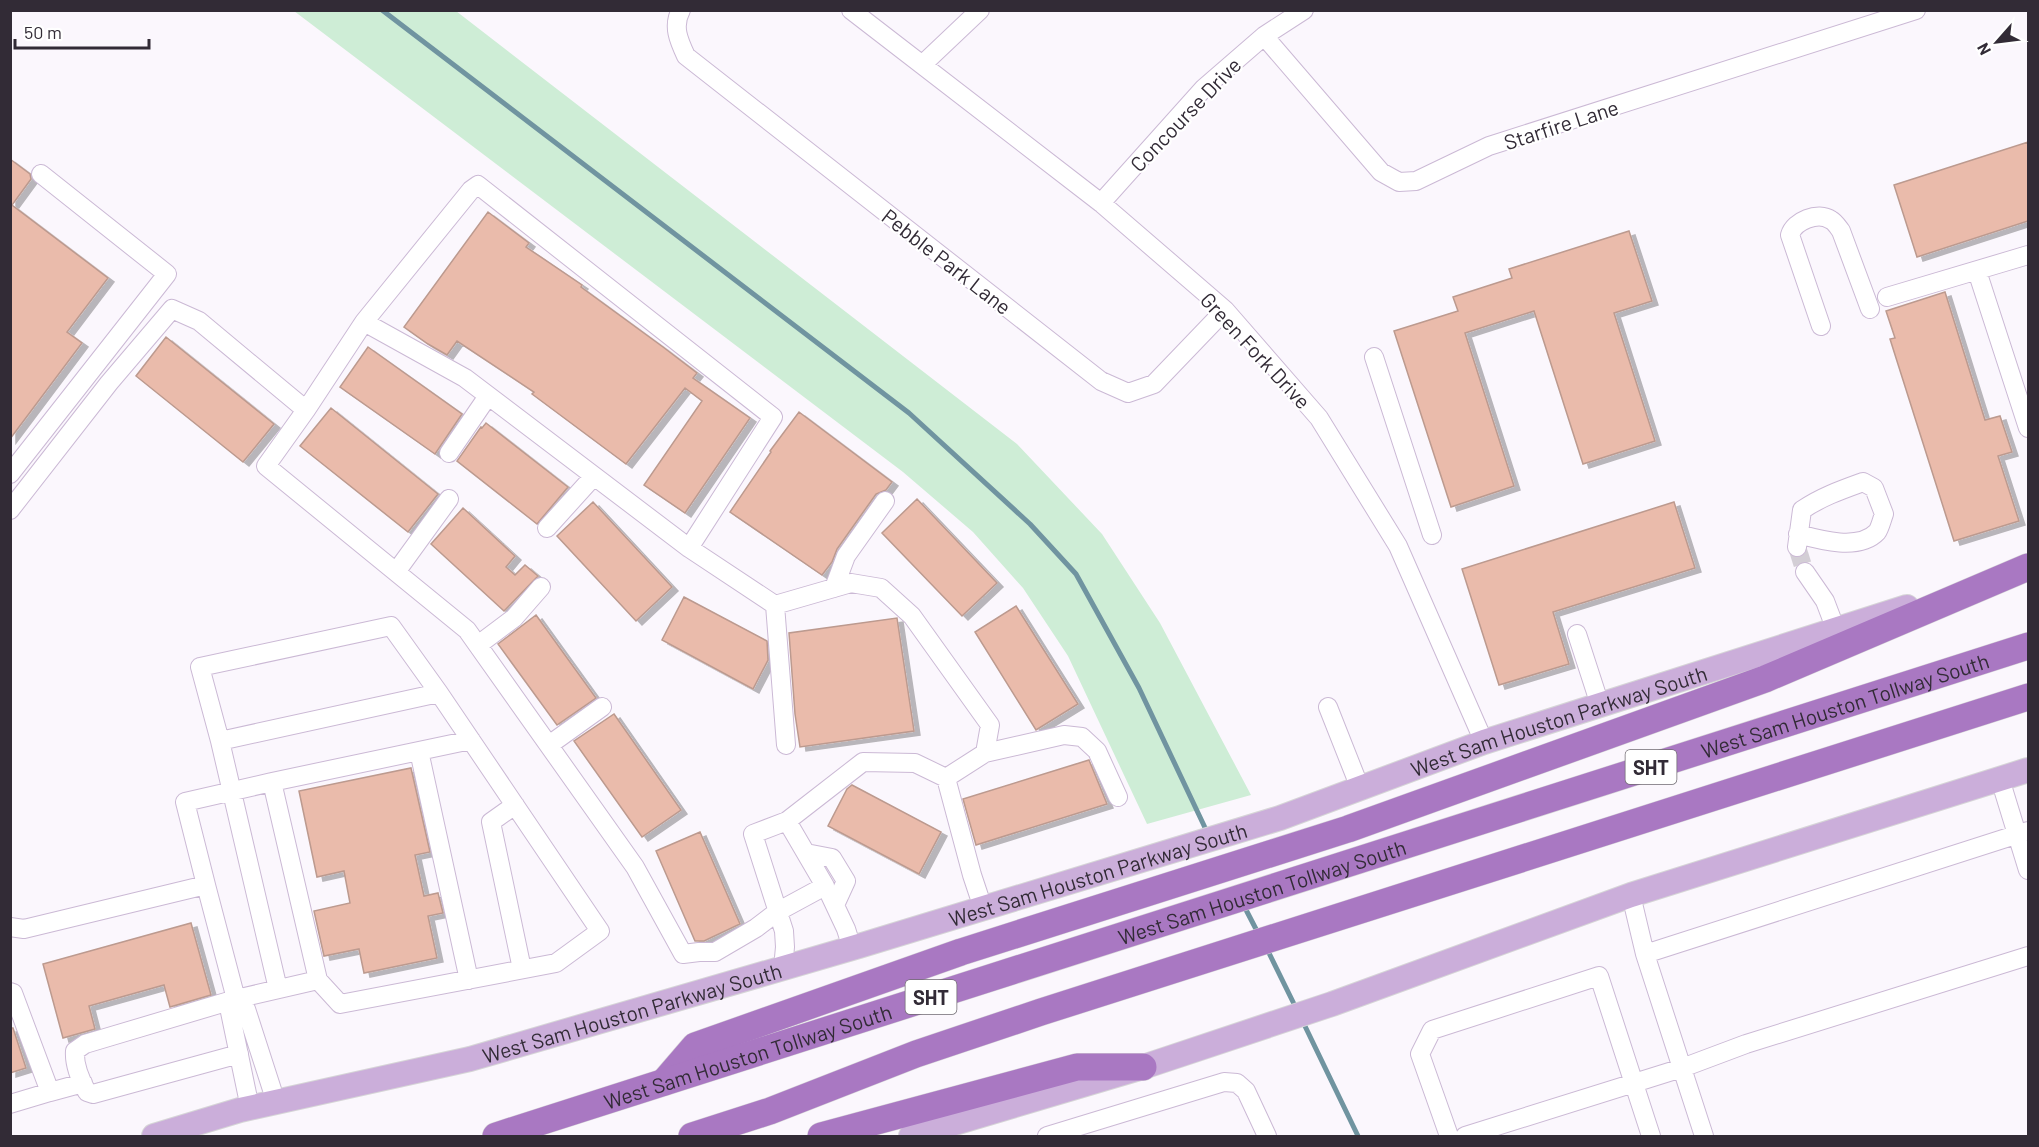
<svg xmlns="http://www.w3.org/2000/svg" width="2039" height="1147" viewBox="0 0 2039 1147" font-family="Barlow,sans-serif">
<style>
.green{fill:#ceedd6}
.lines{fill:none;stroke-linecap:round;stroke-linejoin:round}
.stream{stroke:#7094a0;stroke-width:5}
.building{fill:#eabbab;stroke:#bc9a8f;stroke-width:1.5;filter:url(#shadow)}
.minor-tunnel{stroke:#d3ced5;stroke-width:18;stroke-dasharray:18 9;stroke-linecap:butt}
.minor-casing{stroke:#cbb9d5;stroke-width:20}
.major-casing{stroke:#d6d5d7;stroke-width:26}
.highway-casing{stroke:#d6d5d7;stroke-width:28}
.minor{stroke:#fff;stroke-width:18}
.major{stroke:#cbaeda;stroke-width:24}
.highway{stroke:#a978c2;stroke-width:27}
.labels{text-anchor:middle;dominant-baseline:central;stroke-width:4.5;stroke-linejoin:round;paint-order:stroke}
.shield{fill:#fff;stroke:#706b72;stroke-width:1.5}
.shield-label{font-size:20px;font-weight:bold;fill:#322b36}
.street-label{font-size:21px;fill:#322b36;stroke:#fff}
</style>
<defs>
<filter id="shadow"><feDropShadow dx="6" dy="4" stdDeviation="0" flood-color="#0004"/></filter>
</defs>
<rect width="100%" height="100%" fill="#fbf7fd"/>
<path class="green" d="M294,11H456L1017,444L1102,534L1160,623L1251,795L1147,824L1068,656L1023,588L973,532L903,472Z"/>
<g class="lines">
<path class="stream" d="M382,10L909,413L1030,524L1076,574L1139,688L1208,834
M1243,904L1258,933
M1267,949L1296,1008
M1303,1022L1358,1136"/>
</g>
<path class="building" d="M2028,142V221L1917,257L1894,185Z
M10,159L30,174L31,179L12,205L108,278L67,332L82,343L10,439Z
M488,212L529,243L526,247L582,285L581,287L663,347L697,373L693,378L750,418L685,513L644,485L702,401L685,388L626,464L532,394L534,392L457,341L447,355L428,344L404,327Z
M1629,231L1652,301L1614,313L1655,441L1583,464L1534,311L1465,333L1514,486L1451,507L1394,331L1458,311L1453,297L1512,278L1509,269Z
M1945,292L1985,420L2000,416L2012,452L1998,456L2019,521L1954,541L1890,339L1895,338L1886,311Z
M166,337L274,424L243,462L136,376Z
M368,347L462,414L435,454L340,387Z
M331,408L438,494L408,532L300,446Z
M799,412L892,482L886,490L876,494L837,549L832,562L822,575L730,512L771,452L770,451Z
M486,423L568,487L537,524L457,461L481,427L482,428Z
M917,499L997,583L962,616L882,533Z
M593,502L672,587L636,621L557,536Z
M1674,502L1695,568L1553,612L1569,664L1499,685L1462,569Z
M463,508L515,556L506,567L515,575L525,565L538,576L504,611L431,544Z
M684,597L767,641L768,660L753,689L662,640Z
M1016,606L1078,704L1036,730L975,632Z
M536,615L596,698L557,725L498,644Z
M897,618L914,731L800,747L795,714L789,633Z
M614,714L681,810L642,837L574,741Z
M1089,760L1107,804L976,845L963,799Z
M411,768L430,852L415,855L424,896L438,893L443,913L428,916L437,958L364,973L359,949L324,956L314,911L350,903L344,871L317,877L299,791Z
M852,785L941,832L919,874L828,826L847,789Z
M700,832L740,924L704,941H695L656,851Z
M191,923L211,995L170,1007L164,985L89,1006L95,1029L63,1038L43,964Z
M10,1028H13L26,1068L10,1073Z"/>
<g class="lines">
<path class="minor-tunnel" d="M1797,547L1805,572"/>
<g class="minor-casing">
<path id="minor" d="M681,10C672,26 679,41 686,56L1101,381L1128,393L1154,384L1225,310
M851,10L1101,203L1225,310L1319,418L1398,546L1484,742
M1264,36L1381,172L1399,182L1416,181L1489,146L1916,10
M923,64L980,10
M1101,203L1204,88L1264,36L1304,10
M1977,271L2028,428
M1887,297L2028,255
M364,322L465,378L689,548L775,605L851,583L881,588L912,616L990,725L985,753L946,778L915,763L863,762L787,821L825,886L777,912L756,928L715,952H699L683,954L635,867L467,630L266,466L306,410Z
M364,322L471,190L478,185L773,417L689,548
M1821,326L1790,235C1794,221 1818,211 1831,220C1835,222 1838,227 1841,231L1870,309
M1374,357L1432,535
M449,453L488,396
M10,474L167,274L41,174
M10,510L109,383L172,309L199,321L306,410
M547,528L594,476
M1797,547L1802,510C1821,497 1841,490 1863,482L1874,488L1884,514C1882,519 1880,528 1877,532C1859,551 1820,540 1798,534
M396,572L449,499
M1805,572L1825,601L1836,630
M834,588L846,556L885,501
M775,605L786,745
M1577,634L1600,705
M478,645L514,618L541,587
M1328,707L1360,788
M220,741L200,667L391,626L439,693
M549,745L602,707
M419,751L469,980
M985,753L1064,735L1082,737L1097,751L1118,797
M946,778L972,875L983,908
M2000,779L2028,870
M515,805L491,822L522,969
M806,853L832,858L846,881L835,905
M206,885L185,802L272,782
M830,895L846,929L852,948
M1631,895L1645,954L1704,1136
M10,927L24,929L206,885L236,999
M1645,954L2028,831
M783,968L785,947L784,931L753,834L787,821
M278,989L220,741L439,693L600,931L556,963L340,1004L318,980
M10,992L13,993L50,1092L10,1104
M239,1054L93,1094L87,1092C81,1081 74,1064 75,1051L85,1044L236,999L318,980L272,782L471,740
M50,1092L83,1083
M250,1108L230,1012L236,999L246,1009L276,1102
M1047,1136L1224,1082L1237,1083L1246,1091L1267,1136
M1449,1136L1420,1054L1432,1030L1599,976L1651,1136
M1465,1136L1682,1068L1746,1044L2028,956"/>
</g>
<g class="major-casing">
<g id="major">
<path id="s1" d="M154,1136L240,1110L470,1059L859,946L1280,818L1484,742L1907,607"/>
<path d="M911,1136L1143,1067L1332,1004L1631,895L2028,770"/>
</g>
</g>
<g class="highway-casing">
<g id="highway">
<path d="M664,1082L695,1046L961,952L1348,829L1765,679L2028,567"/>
<path id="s2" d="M496,1136L2028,646"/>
<path d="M692,1136L770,1111L916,1054L1041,1012L2028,697"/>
<path d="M821,1136L1077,1067H1143"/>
</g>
</g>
<use href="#minor" class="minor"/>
<use href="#major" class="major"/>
<use href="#highway" class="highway"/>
</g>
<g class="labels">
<g class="shield">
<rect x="1625.5" y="750" width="51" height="34" rx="4.5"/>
<rect x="905.5" y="980" width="51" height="34" rx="4.5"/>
</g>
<g class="shield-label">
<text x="1651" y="767">SHT</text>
<text x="931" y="997">SHT</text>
</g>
<g class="street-label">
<text transform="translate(1185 114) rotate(-46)">Concourse Drive</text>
<text transform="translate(1561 124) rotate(-18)">Starfire Lane</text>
<text transform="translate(947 261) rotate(38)">Pebble Park Lane</text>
<text transform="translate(1256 350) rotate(47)">Green Fork Drive</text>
<text stroke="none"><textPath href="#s2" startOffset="1416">West Sam Houston Tollway South</textPath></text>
<text stroke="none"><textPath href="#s1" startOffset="1466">West Sam Houston Parkway South</textPath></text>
<text stroke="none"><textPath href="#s1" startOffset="980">West Sam Houston Parkway South</textPath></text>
<text stroke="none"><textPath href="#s2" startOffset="804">West Sam Houston Tollway South</textPath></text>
<text stroke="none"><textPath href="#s1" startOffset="494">West Sam Houston Parkway South</textPath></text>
<text stroke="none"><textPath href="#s2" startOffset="264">West Sam Houston Tollway South</textPath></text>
</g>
</g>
<rect width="2039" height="1147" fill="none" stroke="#322b36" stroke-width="24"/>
<g transform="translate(1997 42) rotate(242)" stroke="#ffffff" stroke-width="4.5" paint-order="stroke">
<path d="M0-4.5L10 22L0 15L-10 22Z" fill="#322b36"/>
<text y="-9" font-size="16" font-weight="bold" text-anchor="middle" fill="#322b36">N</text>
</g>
<path d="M15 39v9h134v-9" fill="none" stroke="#322b36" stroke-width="3"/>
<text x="24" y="39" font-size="18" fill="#322b36" stroke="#ffffff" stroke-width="4.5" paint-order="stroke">50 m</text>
</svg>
